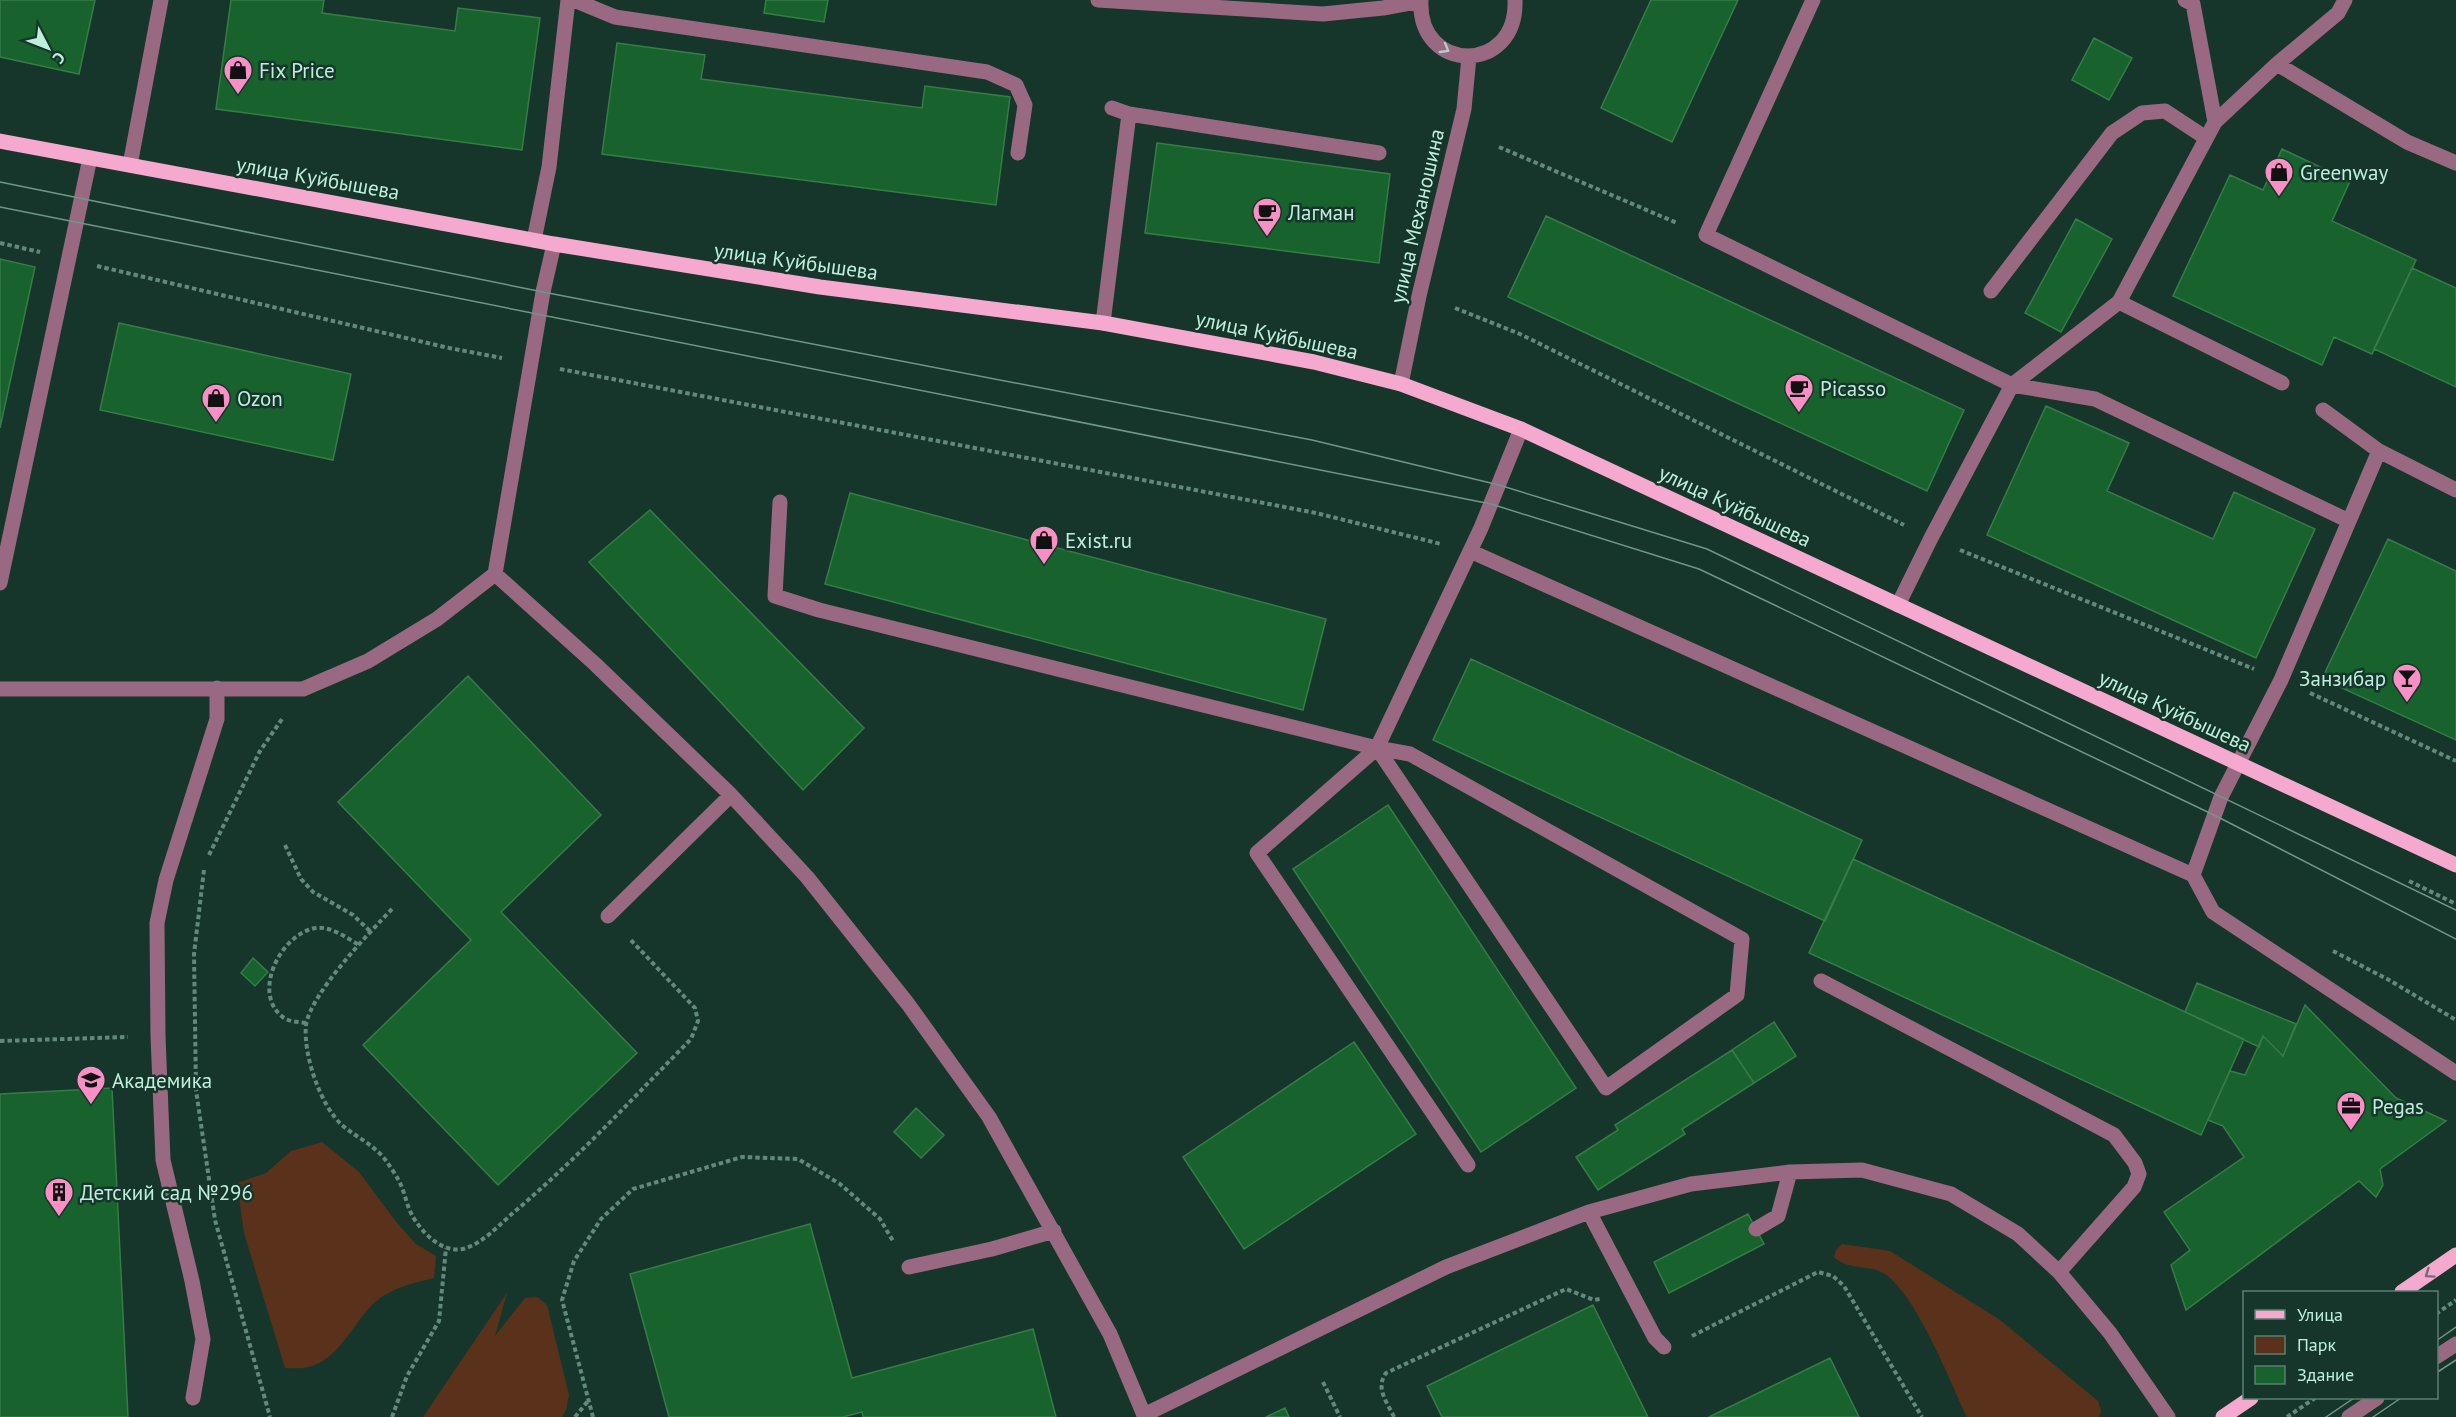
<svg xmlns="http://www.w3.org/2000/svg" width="2456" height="1417" viewBox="0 0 2456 1417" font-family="'PT Sans',sans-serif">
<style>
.green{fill:#5a321b}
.building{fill:#18622e;stroke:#367c46;stroke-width:1.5}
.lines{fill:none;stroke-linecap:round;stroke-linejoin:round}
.path{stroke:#62897b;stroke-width:4;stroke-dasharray:4.5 3;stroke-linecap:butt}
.minor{stroke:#986980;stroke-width:15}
.major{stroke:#f6a9ce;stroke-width:15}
.tram{stroke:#6f9788;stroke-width:1.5}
.oneway{stroke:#b5cdc5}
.oneway2{stroke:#7b6a74}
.labels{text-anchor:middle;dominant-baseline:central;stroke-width:5;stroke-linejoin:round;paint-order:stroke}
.poi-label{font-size:21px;fill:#bfeedc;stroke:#16362b;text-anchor:start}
.street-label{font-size:21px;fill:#bfeedc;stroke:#16362b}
</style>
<rect width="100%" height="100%" fill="#16362b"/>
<path class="green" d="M322,1142L359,1172L397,1223L416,1244L436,1256L434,1278C412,1283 391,1288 374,1303C353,1323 338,1361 308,1367C301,1369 292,1368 285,1368L244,1233L237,1183L266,1173L291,1151Z
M1842,1244L1890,1251L2000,1320L2098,1401L2101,1411L2099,1417H1967C1950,1381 1916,1295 1885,1274C1870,1264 1848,1271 1834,1257L1836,1250Z
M507,1293L495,1336L525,1298L537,1297L547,1305L569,1395L566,1410L562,1417H423Z"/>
<path class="building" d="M0,0H95L79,74L0,57Z
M231,0H324L322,13L455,31L458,8L540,18L522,150L216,109Z
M766,0H828L824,22L764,13Z
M1651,0H1738L1672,142L1601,108Z
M2094,38L2132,58L2109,100L2072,80Z
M617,43L705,55L701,79L922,108L925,86L1010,97L996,205L602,154Z
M1157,143L1390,174L1379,263L1145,233Z
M2282,149L2350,181L2332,221L2416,260L2372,354L2334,337L2322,365L2173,296L2230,175L2263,190Z
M1546,216L1964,410L1927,491L1508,297Z
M2076,219L2112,239L2061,332L2025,313Z
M0,259L35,267L0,428Z
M2412,268L2456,288V387L2374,349Z
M119,323L351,374L333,460L100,410Z
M2046,406L2129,443L2107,491L2213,539L2234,492L2315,529L2256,658L1987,535Z
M850,493L1326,619L1303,710L825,584Z
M650,510L864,728L803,790L589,562Z
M2388,539L2456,571V740L2322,679Z
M1471,659L1862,840L1825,921L1433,740Z
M468,676L601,815L501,912L637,1053L498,1185L363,1045L471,940L338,802Z
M1388,805L1576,1088L1481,1152L1293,869Z
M1853,859L2244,1039L2201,1135L1809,953Z
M253,958L268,972L255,986L241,973Z
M2197,983L2296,1024L2283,1056L2263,1036L2259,1047L2185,1012Z
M2305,1005L2396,1098L2446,1121L2380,1169L2383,1185L2376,1197L2359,1181L2186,1310L2171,1265L2190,1250L2164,1212L2244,1157L2223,1126L2208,1120L2230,1071L2245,1075L2263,1036L2283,1056Z
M1774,1022L1796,1056L1754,1083L1732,1050Z
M1354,1042L1416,1134L1244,1249L1183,1157Z
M1732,1050L1754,1083L1682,1129L1685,1134L1598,1190L1576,1157L1618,1130L1615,1125Z
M112,1088L128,1417H0V1094Z
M916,1108L944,1135L921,1158L894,1132Z
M1748,1214L1764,1244L1669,1293L1654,1262Z
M810,1224L852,1378L1033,1329L1056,1417H863L862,1412L843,1417H669L630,1274Z
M1593,1305L1648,1417H1442L1427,1386Z
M1830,1358L1859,1417H1709Z
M1285,1408L1289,1417H1266Z"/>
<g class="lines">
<path class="path" d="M1499,147L1677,223
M0,243L40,252
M97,266L449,348L502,358
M1455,308L1520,334L1904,525
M560,369L1316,513L1441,544
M1960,550L2254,669
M2310,693L2456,761
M285,845L301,879L313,892L353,915L371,932
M209,855L260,751L282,719
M204,870L194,954L196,1090L215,1220L270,1417
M2409,881L2456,904
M392,909C369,933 311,993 306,1025C303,1054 320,1105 342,1125C357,1138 375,1145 387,1162C391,1168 396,1175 399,1181C405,1192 406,1204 412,1215C421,1232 444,1256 466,1248C484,1242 499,1225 513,1213C576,1160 633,1098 691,1039L698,1021L695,1008L629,938
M2333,951L2389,980L2456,1020
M306,1023C300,1022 290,1022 284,1018C250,994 281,933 316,928C331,926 347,938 359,945
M0,1041L128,1037
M2436,1314L2456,1300
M1692,1336L1818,1272L1833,1276L1844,1286L1922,1417
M1323,1382L1340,1417
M392,1417L407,1376L439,1321L446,1248
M575,1417L588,1401
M593,1417L562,1300L574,1261L601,1219L633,1189L742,1157L798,1159L840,1184L880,1219L893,1241
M1394,1417C1387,1402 1375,1388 1386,1373L1566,1289L1594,1300L1600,1299
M2287,1417L2315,1398"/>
<path class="minor" d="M574,0L615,17L987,72L1016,85L1025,105L1018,153
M1098,0L1323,14L1383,8L1421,1
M1421,0C1417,74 1518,75 1515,0
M1813,0L1706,235L2012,385L2095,399L2349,521
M2185,0L2193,4L2215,122
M2277,64L2407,142L2456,163
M1112,108L1129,114L1379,153
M130,165L161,0
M534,240L549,167L568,0
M1991,291L2112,133L2142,113L2165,111L2206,138
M2119,302L2282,383
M1103,323L1129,114
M1401,384L1419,296L1464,109L1469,57
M2323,410L2379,451L2456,490
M780,502L775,596L819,610L1377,748L1481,528L1521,429
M1470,551L2193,875L2213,912L2456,1073
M495,574L543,292L554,244
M0,583L90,158
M1898,605L1931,538L2012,385L2119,302L2215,122L2277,64L2338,13L2345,0
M0,689H303L368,661L437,619L495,574L595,664L731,795L807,877L908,1004L989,1117L1110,1334L1144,1415L1446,1267L1589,1212L1691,1184L1790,1172L1862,1170L1951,1194L2018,1234L2059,1272L2110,1333L2168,1417
M1377,748L1606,1088L1737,995L1742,939L1410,754L1377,748L1257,853L1468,1165
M2193,875L2221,797L2281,680L2379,451
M608,916L731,795
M1821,981L2114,1135L2135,1163L2139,1174L2134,1187L2059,1272
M1589,1212L1655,1338L1664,1347
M1756,1229L1778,1216L1790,1172
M909,1267L992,1249L1054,1231
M2436,1357L2456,1344
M193,1398L203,1339L192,1281L163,1160L158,1036L157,923L166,880L217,719V688
M2349,1417L2377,1398"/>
<path class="major" d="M0,141L554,244L820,287L1103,323L1314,362L1401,384L1521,429L2456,865
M2402,1292L2456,1255
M2223,1417L2251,1398"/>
<path class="tram" d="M0,182L543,292L1312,440L1499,485L1707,549L2456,910
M0,207L1491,504L1699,569L2216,816L2456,939
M2436,1341L2456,1327
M2436,1373L2456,1360
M2326,1417L2354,1398
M2373,1417L2401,1398"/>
</g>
<defs><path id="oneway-chevron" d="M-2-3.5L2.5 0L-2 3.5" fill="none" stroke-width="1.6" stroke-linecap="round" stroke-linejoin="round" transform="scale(1.5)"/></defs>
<use class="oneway" href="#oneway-chevron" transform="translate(1445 49) rotate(30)"/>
<use class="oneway2" href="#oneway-chevron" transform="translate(2429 1274) rotate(145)"/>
<defs>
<g id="shop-pin" transform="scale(1.5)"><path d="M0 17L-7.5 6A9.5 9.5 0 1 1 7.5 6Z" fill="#fa8fc6" stroke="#16362b"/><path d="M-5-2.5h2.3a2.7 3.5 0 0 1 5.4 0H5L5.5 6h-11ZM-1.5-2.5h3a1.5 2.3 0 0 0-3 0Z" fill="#111"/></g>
<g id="cafe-pin" transform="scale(1.5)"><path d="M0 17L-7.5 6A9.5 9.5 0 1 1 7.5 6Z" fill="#fa8fc6" stroke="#16362b"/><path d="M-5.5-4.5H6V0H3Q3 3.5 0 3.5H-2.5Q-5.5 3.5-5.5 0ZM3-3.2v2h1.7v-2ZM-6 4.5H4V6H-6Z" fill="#111"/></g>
<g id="bar-pin" transform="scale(1.5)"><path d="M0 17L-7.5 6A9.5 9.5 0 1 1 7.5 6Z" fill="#fa8fc6" stroke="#16362b"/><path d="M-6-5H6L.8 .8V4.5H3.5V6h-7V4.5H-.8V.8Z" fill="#111"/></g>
<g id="school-pin" transform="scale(1.5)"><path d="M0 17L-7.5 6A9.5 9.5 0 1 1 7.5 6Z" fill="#fa8fc6" stroke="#16362b"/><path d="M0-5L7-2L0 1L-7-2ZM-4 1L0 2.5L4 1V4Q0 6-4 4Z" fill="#111"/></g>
<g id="office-pin" transform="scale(1.5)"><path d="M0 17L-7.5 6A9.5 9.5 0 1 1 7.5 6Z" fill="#fa8fc6" stroke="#16362b"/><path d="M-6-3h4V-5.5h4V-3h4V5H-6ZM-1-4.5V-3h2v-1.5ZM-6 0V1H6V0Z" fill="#111"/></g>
<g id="building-pin" transform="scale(1.5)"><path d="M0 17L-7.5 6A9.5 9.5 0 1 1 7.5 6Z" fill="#fa8fc6" stroke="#16362b"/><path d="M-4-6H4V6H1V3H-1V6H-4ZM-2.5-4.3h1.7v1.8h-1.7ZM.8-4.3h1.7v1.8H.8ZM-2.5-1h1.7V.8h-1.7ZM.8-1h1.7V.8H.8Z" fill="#111"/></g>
</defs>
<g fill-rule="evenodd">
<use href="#shop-pin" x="238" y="70"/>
<use href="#shop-pin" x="2279" y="172"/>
<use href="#cafe-pin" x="1267" y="212"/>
<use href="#cafe-pin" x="1799" y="388"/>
<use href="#shop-pin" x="216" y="398"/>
<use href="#shop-pin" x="1044" y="540"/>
<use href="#bar-pin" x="2407" y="678"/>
<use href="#school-pin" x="91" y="1080"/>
<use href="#office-pin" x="2351" y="1106"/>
<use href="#building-pin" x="59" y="1192"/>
</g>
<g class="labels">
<g class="poi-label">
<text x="259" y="70">Fix Price</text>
<text x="2300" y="172">Greenway</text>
<text x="1288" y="212">Лагман</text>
<text x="1820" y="388">Picasso</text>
<text x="237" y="398">Ozon</text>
<text x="1065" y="540">Exist.ru</text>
<text x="2386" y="678" text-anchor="end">Занзибар</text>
<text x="112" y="1080">Академика</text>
<text x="2372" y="1106">Pegas</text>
<text x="80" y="1192">Детский сад №296</text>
</g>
<g class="street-label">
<text transform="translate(318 178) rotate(10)">улица Куйбышева</text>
<text transform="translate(1417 216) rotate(-77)">улица Механошина</text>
<text transform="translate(796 261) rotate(8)">улица Куйбышева</text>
<text transform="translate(1277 335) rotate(12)">улица Куйбышева</text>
<text transform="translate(1735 506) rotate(25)">улица Куйбышева</text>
<text transform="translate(2175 711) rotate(25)">улица Куйбышева</text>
</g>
</g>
<rect x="2243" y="1291" width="195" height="108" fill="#16362b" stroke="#5a8072" stroke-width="1.5"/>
<rect x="2255" y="1310" width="30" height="9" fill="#f6a9ce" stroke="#5a8072" stroke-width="1.5"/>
<text x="2297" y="1321" font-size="18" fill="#bfeedc">Улица</text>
<rect x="2255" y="1336" width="30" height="18" fill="#5a321b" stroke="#5a8072" stroke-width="1.5"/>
<text x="2297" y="1351" font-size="18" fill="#bfeedc">Парк</text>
<rect x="2255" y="1366" width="30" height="18" fill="#18622e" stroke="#5a8072" stroke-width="1.5"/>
<text x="2297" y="1381" font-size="18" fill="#bfeedc">Здание</text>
<g transform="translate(48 48) rotate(132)" stroke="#16362b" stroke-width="4.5" paint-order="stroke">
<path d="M0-4.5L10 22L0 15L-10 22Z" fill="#bfeedc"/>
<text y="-9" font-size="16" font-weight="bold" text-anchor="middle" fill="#bfeedc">С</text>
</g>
</svg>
